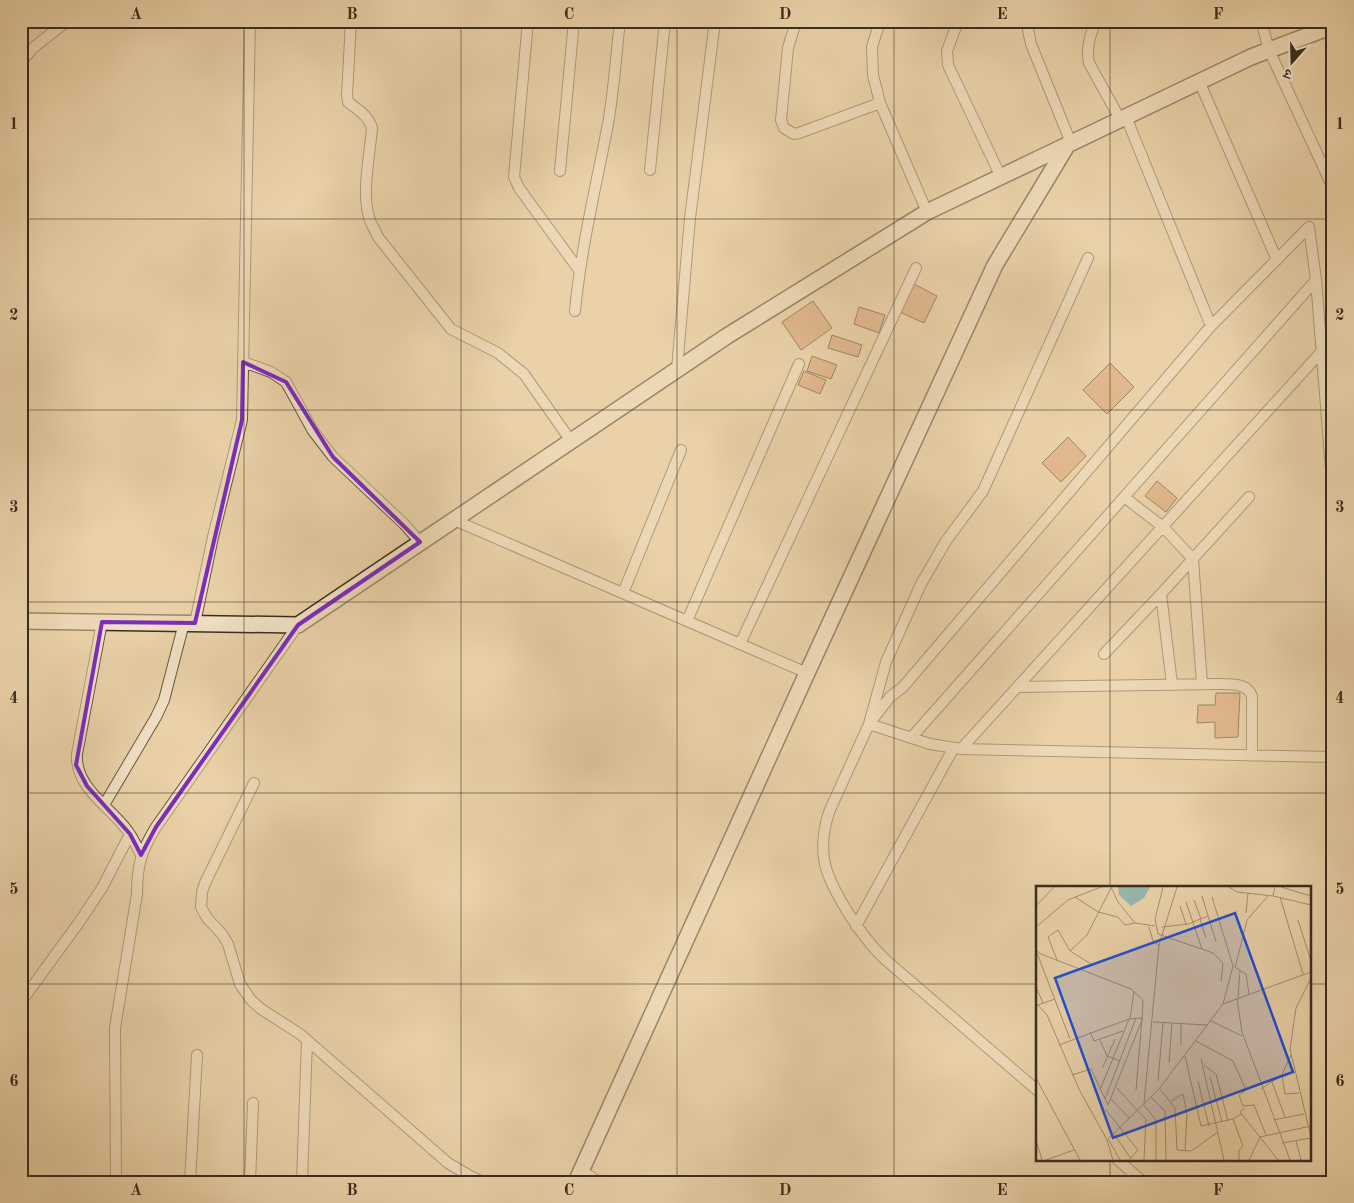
<svg xmlns="http://www.w3.org/2000/svg" width="1354" height="1203" viewBox="0 0 1354 1203" font-family="'Old Standard TT','Noto Serif Devanagari',serif">
<style>
.building{fill:#da9a72;stroke:#3b2d1e}
.lines{fill:none;stroke-linecap:round;stroke-linejoin:round}
.street-casing{stroke:#675640;stroke-width:12}
.secondary-casing{stroke:#3b2d1e;stroke-width:18}
.street{stroke:#f1e1c6;stroke-width:10}
.secondary{stroke:#f1e1c6;stroke-width:15}
.marked{fill:none;stroke:#7b2cbf;stroke-width:4;stroke-linejoin:round}
.grid{fill:none;stroke:#3b2d1e;stroke-width:1;stroke-opacity:0.55}
.inset-road{fill:none;stroke:#a48f71;stroke-width:1}
.view{fill:#1d4ed8;fill-opacity:0.15;stroke:#1d4ed8;stroke-width:2.5}
.inset-edge{fill:none;stroke:#3b2d1e;stroke-width:2.5}
.neatline{fill:none;stroke:#3b2d1e;stroke-width:2}
.grid-label{font-size:16px;text-anchor:middle;font-weight:bold;fill:#3b2d1e}
</style>
<rect width="100%" height="100%" fill="#ead1a8"/>
<filter id="stains"><feTurbulence type="fractalNoise" baseFrequency=".004" numOctaves="4"/><feColorMatrix values="0 0 0 0 .2 0 0 0 0 .09 0 0 0 0 .02 0 0 0 .5 -.17"/></filter>
<radialGradient id="worn" r=".72"><stop offset=".6" stop-color="#630" stop-opacity="0"/><stop offset="1" stop-color="#630" stop-opacity=".3"/></radialGradient>
<path class="building" d="M914,284L937,296L924,323L900,312Z
M813,301L832,328L801,350L782,322Z
M859,307L885,315L879,333L854,324Z
M832,335L862,345L858,357L828,348Z
M812,356L837,365L831,379L807,371Z
M1110,363L1134,387L1107,414L1083,390Z
M804,371L826,380L820,394L798,385Z
M1068,437L1086,456L1061,482L1042,463Z
M1157,481L1177,498L1166,512L1145,496Z
M1216,693H1240L1238,737L1215,738V722L1197,723L1198,705H1215Z"/>
<g class="lines">
<g class="street-casing">
<path id="street" d="M351,21L347,95L348,102C358,110 368,115 372,128C370,156 360,196 371,223C373,227 376,232 378,237L451,329L498,353L524,374L571,441
M528,21L514,177L519,188L579,270
M796,21L788,48L781,120L784,128L794,134L799,133L880,103
M880,21L872,47L873,75L880,103L927,212
M958,21L947,51L948,65L1001,177
M1026,21L1031,44L1071,143
M1096,21C1090,35 1086,48 1089,63L1120,119
M1261,21L1269,50L1333,188
M21,62L33,48L67,21
M1199,81L1277,260
M1126,117L1211,326
M650,170L665,21
M560,171L574,21
M1309,227L1316,280L1333,495
M1088,258L983,491L946,541L921,584L886,662L869,724L930,744L961,749L1333,757
M575,311C581,248 596,186 608,124C614,90 616,55 620,21
M243,362L271,372L286,382L313,431L333,457L404,524L420,542
M677,369L690,218L715,21
M1124,497L1163,527L1193,559L1202,684
M454,520L807,673
M623,593L681,450
M1161,594L1172,684
M687,621L799,364
M102,622L77,754C75,785 104,803 123,825C131,834 136,844 141,855
M195,623L213,537L242,420L250,21
M740,644L916,268
M1104,654L1161,594L1249,497
M1018,687L1218,684C1231,684 1247,683 1252,696V756
M911,738L1316,280
M961,749L1322,351
M254,783L205,883L202,892L201,907L207,918L222,934L228,944L240,984L251,1000L261,1009L300,1034L448,1163L470,1176L483,1182
M104,805L156,717L164,700L184,623
M856,926L953,749
M21,1002L80,921L102,888L130,834
M1038,1091L888,962C871,947 859,930 847,911C825,875 816,854 829,812L869,724L890,697L903,687L1211,326L1309,227
M1117,1159L1143,1182
M582,1171L599,1182
M116,1182L115,1028L137,894C137,866 141,851 156,827L298,625
M190,1182L197,1055
M250,1182L253,1103
M302,1182L307,1040"/>
</g>
<g class="secondary-casing">
<path id="secondary" d="M21,621L298,625L727,336L927,212L1251,57L1333,26
M576,1182L807,673L995,265L1068,144"/>
</g>
<use href="#street" class="street"/>
<use href="#secondary" class="secondary"/>
</g>
<path d="M0 0H1354V1203H0ZM243,362L286,382L333,457L420,542L298,625L156,827L141,855L130,834L87,786L76,765L102,622L195,623L242,420Z" fill="#ead1a8" fill-opacity=".55" fill-rule="evenodd"/>
<path class="marked" d="M243,362L286,382L333,457L420,542L298,625L156,827L141,855L130,834L87,786L76,765L102,622L195,623L242,420Z"/>
<path class="grid" d="M244,21V1182M461,21V1182M677,21V1182M894,21V1182M1110,21V887M21,219H1333M21,410H1333M21,602H1333M21,793H1333M21,984H1038M1310,984H1333M1110,1159V1182"/>
<g transform="translate(1036 886)">
<rect width="275" height="275" fill="#ead1a8"/>
<path d="M82,1H114L108,12L95,20L83,9Z" fill="#98b6ad"/>
<path class="inset-road" d="M75,1L82,16L99,37L119,40M127,1L119,33L122,48L177,67L187,77L185,95M193,1L201,6L237,10M239,1L237,10L275,19M245,1L275,10M166,10L180,56M39,11L62,26L82,31L89,39L99,37M176,11L197,80L187,118M244,11L267,88M158,14L165,33M150,16L166,63M0,20L18,1M144,20L150,38M210,27L212,7M164,33L170,52M262,34L275,75M0,41L32,14L65,1M113,41L117,55L123,59M126,41L152,38L172,30M0,64L5,68L95,103L107,114L106,134L72,219M34,65L51,49L75,2M1,67L34,153M21,74L12,51L22,44L34,65L55,78M199,82L211,34L232,10M200,82L210,88L213,108M275,92L260,122L254,163L275,251M0,101L7,117M202,112L204,84M201,113L206,146L254,274M0,117L11,129L43,203L71,254M2,119L19,113M94,133L98,105M175,135L206,150M117,136L171,139M54,146L58,155L87,145M64,154L71,170L84,175M160,155L197,175L210,204L203,209L207,220L218,219L230,249M23,159L93,133L106,132L100,204M145,159V138M149,170L165,240L197,233L205,228M165,173L188,274M133,177L136,137M168,179L180,188L192,235M67,181L79,153M36,189L55,183L72,219M246,189L249,208L263,207M174,191L186,236M0,192L44,274M122,195L127,137M162,195L173,240M236,196L249,231M81,202L101,224M124,203L139,222L141,264L155,265L182,246M225,203L246,189L255,169M64,204L93,133M115,211L129,225L130,274M69,213L100,132M75,213L93,232M135,215L147,208L151,229L149,265M108,217L123,59L141,1M108,219L120,234V274M209,222L204,226L242,274M69,223L102,264L93,274M102,225L110,233L108,274M197,233L207,260L203,264V274M237,234L268,228M78,248L95,273M0,254L6,274M73,254L84,274M260,255L265,274M246,257L275,252M10,274L38,264M77,274L71,254L123,203L187,118L275,86M213,274L224,251L275,240"/>
<path class="view" d="M199,27L257,186L77,252L19,92Z"/>
<rect width="275" height="275" class="inset-edge"/>
</g>
<rect width="1354" height="1203" fill="none" stroke="#ead1a8" stroke-width="55"/>
<g transform="translate(1292 62) rotate(200)" stroke="#f1e1c6" stroke-width="4" paint-order="stroke">
<path d="M0-4L9 19L0 12L-9 19Z" fill="#3b2d1e"/>
<text y="-8" font-size="14" font-weight="bold" text-anchor="middle" fill="#3b2d1e">उ</text>
</g>
<rect x="28" y="28" width="1298" height="1148" class="neatline"/>
<g class="grid-label">
<text x="136" y="19">A</text>
<text x="352" y="19">B</text>
<text x="569" y="19">C</text>
<text x="785" y="19">D</text>
<text x="1002" y="19">E</text>
<text x="1218" y="19">F</text>
<text x="14" y="129">1</text>
<text x="1340" y="129">1</text>
<text x="14" y="320">2</text>
<text x="1340" y="320">2</text>
<text x="14" y="512">3</text>
<text x="1340" y="512">3</text>
<text x="14" y="703">4</text>
<text x="1340" y="703">4</text>
<text x="14" y="894">5</text>
<text x="1340" y="894">5</text>
<text x="14" y="1086">6</text>
<text x="1340" y="1086">6</text>
<text x="136" y="1195">A</text>
<text x="352" y="1195">B</text>
<text x="569" y="1195">C</text>
<text x="785" y="1195">D</text>
<text x="1002" y="1195">E</text>
<text x="1218" y="1195">F</text>
</g>
<rect width="100%" height="100%" filter="url(#stains)"/>
<rect width="100%" height="100%" fill="url(#worn)"/>
</svg>
